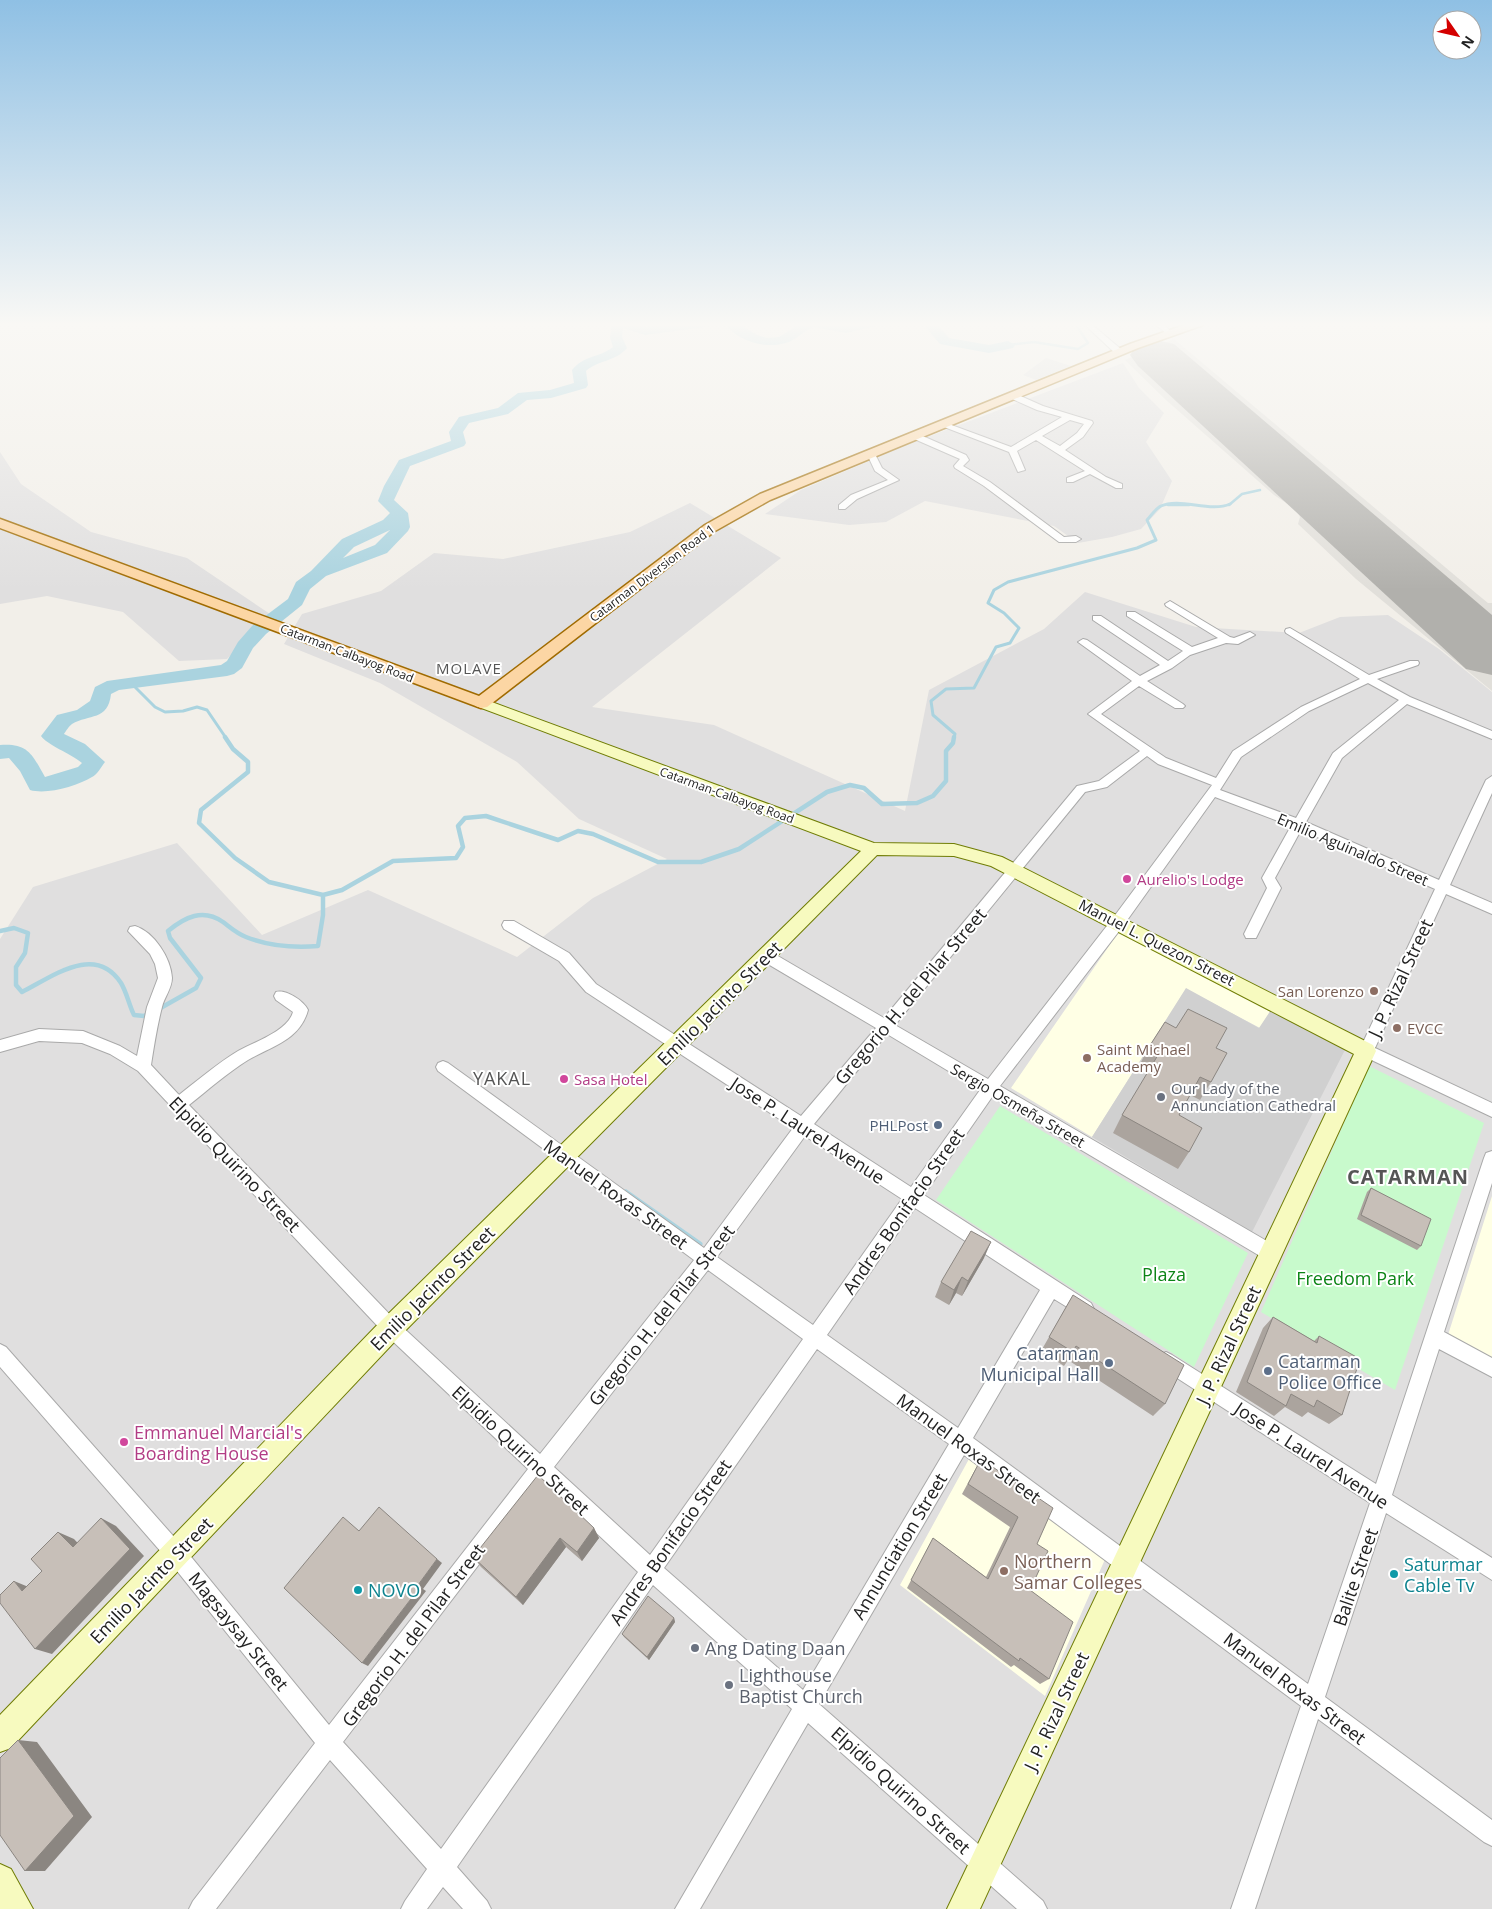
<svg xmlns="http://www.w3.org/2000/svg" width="1492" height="1909" viewBox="0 0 1492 1909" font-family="'Open Sans',sans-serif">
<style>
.residential{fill:#e0dfdf}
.education{fill:#ffffe5}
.religious{fill:#d0d0d0}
.airport{fill:#e1dfda}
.park{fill:#c8facc}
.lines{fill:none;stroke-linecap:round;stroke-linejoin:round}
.stream-far3{stroke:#aad3df;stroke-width:2.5}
.stream-far2{stroke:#aad3df;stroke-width:3}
.stream-far1{stroke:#aad3df;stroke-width:4.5}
.stream{stroke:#aad3df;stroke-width:5}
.river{fill:#aad3df;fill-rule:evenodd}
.runway{fill:#b1b0ac;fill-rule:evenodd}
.street-casing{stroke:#a9a9a9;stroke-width:2}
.secondary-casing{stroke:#707d05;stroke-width:2}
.primary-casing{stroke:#a06b00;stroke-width:3}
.street{fill:#fff;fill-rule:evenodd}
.secondary{fill:#f7fabf;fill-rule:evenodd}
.primary{fill:#fcd6a4;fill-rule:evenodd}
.wall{fill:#aba49e}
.shaded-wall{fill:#8b8681}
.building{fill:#c7bfb8;stroke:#8b8681}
.hotel-dot{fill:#d1479c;stroke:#fff;stroke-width:2}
.education-dot{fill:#8d6e63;stroke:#fff;stroke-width:2}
.worship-dot{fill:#6b7280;stroke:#fff;stroke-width:2}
.service-dot{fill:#5c6f8a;stroke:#fff;stroke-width:2}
.culture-dot{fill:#0f9aa8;stroke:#fff;stroke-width:2}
.labels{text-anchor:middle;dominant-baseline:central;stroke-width:4;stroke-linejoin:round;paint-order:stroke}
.far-street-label{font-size:12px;fill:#222;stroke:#fff}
.far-quarter-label{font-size:15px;letter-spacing:1px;fill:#555;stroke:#fff}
.street-label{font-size:15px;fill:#222;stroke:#fff}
.hotel-label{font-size:15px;fill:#b23c85;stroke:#fff;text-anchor:start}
.education-label{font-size:15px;fill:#785e54;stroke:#fff;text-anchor:start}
.worship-label{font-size:15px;fill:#5b616d;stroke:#fff;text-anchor:start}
.service-label{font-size:15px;fill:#4e5e75;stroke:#fff;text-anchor:end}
.near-street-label{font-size:18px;fill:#222;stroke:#fff}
.quarter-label{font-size:18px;letter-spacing:1px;fill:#555;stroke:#fff}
.near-park-label{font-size:18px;fill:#0c8416;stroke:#fff}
.near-service-label{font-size:18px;fill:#4e5e75;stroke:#fff;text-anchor:end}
.near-hotel-label{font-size:18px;fill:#b23c85;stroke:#fff;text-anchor:start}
.near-education-label{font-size:18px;fill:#785e54;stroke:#fff;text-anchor:start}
.near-culture-label{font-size:18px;fill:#0d838f;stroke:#fff;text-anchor:start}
.near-worship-label{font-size:18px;fill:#5b616d;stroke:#fff;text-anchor:start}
.district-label{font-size:20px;font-weight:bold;letter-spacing:1px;fill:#555;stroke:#fff}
</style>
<rect width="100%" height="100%" fill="#f2efe9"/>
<path class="residential" d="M1046,358L1071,366L1036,380L1023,375Z
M1123,363L1139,388L1164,413L1146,442L1172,481L1160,509L1141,529L1112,537L1078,543L1054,526L925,501L886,522L849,525L765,514L801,490L909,444Z
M0,452L21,484L91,532L187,558L270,614L227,659L179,661L123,612L47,596L0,604Z
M690,503L781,558L592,707L714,725L905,811L929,690L1044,629L1085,592L1196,627L1299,633L1340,617L1388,615L1439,649L1492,692V1909H0V939L33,887L177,843L262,935L368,890L517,957L593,898L667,859L579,819L517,762L380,683L284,644L302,614L381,591L434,553L503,559L630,532Z"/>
<path class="education" d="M1118,933L1271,1010L1260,1028L1186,989L1092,1137L1011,1088Z
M1492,1196V1359L1448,1335Z
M969,1459L1106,1557L1045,1696L900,1585Z"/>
<path class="religious" d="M1186,988L1259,1028L1271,1010L1346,1048L1252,1232L1092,1137Z"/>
<path class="airport" d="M1174,339L1477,594L1488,603H1492V691L1356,579L1298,524L1300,517L1297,510L1274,495L1166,400L1125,360Z"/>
<path class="park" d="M1369,1066L1484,1123L1395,1390L1261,1312Z
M1000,1106L1248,1253L1194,1367L936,1200Z"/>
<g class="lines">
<path class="stream-far3" d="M1008,345L1034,342L1078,349L1088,343L1075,323
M1168,505H1189
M1229,505L1242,494L1260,490"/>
<path class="stream-far2" d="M132,684L155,707L165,712L183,711L197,707L207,710L226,738
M954,738L955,734L933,715L931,701L946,689L974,688L996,647L1010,643L1019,628L1004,613L988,603L994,590L1008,582L1137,548L1156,540L1147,520C1151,516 1156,508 1161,506C1180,497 1210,513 1230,504"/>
<path class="stream-far1" d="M225,737L233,749L248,762V772L201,810L199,823L235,858L269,882L323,895L342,890L393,861L456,858L463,847L458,826L465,818L486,816L558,840L578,831L593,834L658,862H701L739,849L827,792L850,785L864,788L882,804L917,803L933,796L946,781V751L953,743L954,737
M0,931L14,928L28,933L25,953L16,967V985L22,992C52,977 95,943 121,983C127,993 129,1005 134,1015L144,1016L150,1013
M157,1010L196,988L201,978L170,938L168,931C185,917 203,908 223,922C231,928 236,933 246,937C269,946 294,948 318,946L323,915V895"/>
<path class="stream" d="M626,1192L700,1244"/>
<path class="river" d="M612,323H636L646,327L680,323H712L706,327L645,335L623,328L622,337L627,348C615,362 598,360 586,371L588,385L586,388L551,398L527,400L508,414L469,423L463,432L466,443L464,446L410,466L394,500L408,513L410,527L408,531L387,553L326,576L310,589L302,605L266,634L253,648L242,668L234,674L227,676L119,690L111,694C108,721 89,714 72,724C69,726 66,731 64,734L85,744L105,762C101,767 97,775 92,777C77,786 47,795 30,790L20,771L9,758L0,759V745C28,743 32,754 45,777L78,767L82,763C71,754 46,744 41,736L57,715L77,710L90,701L95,687L107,681L221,665L227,661L238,642L252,626L288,599L296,582L311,571L342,539L383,520L390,513L378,501L384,486L399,460L451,441L449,432L459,417L498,408L518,393L550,390L574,383L572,370C584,355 599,358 613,347L610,337ZM390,530L375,545L343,558L354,547Z
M724,323H738L757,335L767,338L779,337L801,323H832L842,325L860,323H879L877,326L846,333L813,327C804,331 798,338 789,342C767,350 738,342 724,323Z
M922,323H935L949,338L989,345L1008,341L1015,345L1013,348L989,353L940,344Z"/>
<path class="runway" d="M1156,340L1174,344L1492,615V675L1466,669L1138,366L1130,355L1138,344Z"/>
<g class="street-casing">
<path id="street" d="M1083,323H1090L1122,350V354H1116Z
M1154,323H1161L1173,333L1167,334Z
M1010,394H1016L1043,406L1092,421L1093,423L1083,437L1065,450L1106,477L1122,484V488H1116L1090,474L1073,482H1067V478L1085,471L1036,440L1017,451L1025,470L1018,472L1009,452L939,425L946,423L1011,447L1062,417L1037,410L1010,398ZM1070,420L1084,424L1077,433L1060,446L1042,436Z
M912,434H918L966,455L969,460L963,466L990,482L1064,537L1076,536L1081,539L1076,542H1059L984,486L955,468L954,466L960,459L912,438Z
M868,452H874L882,468L899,480L857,499L845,509H839V505L851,495L888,480L875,471L867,454Z
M1170,601L1230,637L1234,638L1250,632L1255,635L1238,644L1226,643L1190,655L1172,668L1147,681L1183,704L1185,706L1183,708H1175L1139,686L1101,714L1166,758L1216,778L1233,751L1301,707L1360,679L1286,633L1285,631L1286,629L1290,628L1369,675L1410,661H1418L1419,663L1418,665L1377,679L1410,697L1492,731V739L1407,704L1342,758L1306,822L1439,880L1486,780L1492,776V793L1450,885L1492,903V914L1446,894L1375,1048L1492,1103V1117L1361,1055L1359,1051L1435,889L1301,830L1275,878L1281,888L1256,938H1246L1244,934L1267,888L1262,878L1291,826L1215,797L1123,926L1000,1086L1277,1247L1279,1253L1277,1259L1271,1261L1265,1259L992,1097L924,1195L1091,1303L1094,1309L1091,1315L1085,1318L1054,1299L973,1438L1308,1684L1370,1503L1160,1367L1157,1361L1160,1355L1166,1352L1172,1355L1376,1484L1484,1158L1486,1153L1492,1151V1183L1444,1332L1492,1358V1377L1439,1349L1392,1495L1492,1558V1580L1386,1513L1325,1697L1492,1820V1846L1484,1842L1318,1719L1255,1909H1231L1301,1706L964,1455L819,1704L1043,1901L1047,1909H1017L808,1723L700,1909H675L792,1709L653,1585L457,1867L487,1901L491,1909H463L443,1887L427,1909H401L405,1901L427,1869L330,1760L216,1909H189L193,1901L315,1743L169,1561L0,1367V1344L6,1347L183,1547L329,1725L528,1469L385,1334L138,1071L110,1054L82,1043L39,1041L0,1052V1040L39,1029L83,1031L120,1046L137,1056L147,1007L158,978L155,964L150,954L128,931L130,927L135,926C154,932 171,958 172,978C172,988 164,998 162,1007C157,1026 154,1046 151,1065L179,1095C198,1080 218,1063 238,1051C254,1042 288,1031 293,1012L276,1000L274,996L276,992C286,989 304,1001 308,1010C300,1040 272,1046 248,1060C227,1073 208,1090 189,1105L397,1322L540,1454L694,1260L438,1071L436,1067L438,1063L443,1061L448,1063L704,1248L793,1128L586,992L559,961L504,929L502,925L504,921H514L569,953L596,984L801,1116L876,1028L761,960L759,956L761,952L766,951L771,952L884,1018L1077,786L1099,781L1140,751L1088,714L1132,681L1078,642L1083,639L1087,640L1140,676L1160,665L1093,620V616H1101L1168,661L1183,651L1127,616V612H1135L1192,647L1218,638L1166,606L1165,604ZM1368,683L1399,700L1333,753L1296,818L1220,790L1241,757L1309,711ZM1147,756L1158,764L1212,785L1113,918L988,1079L895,1025L1085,792L1107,787ZM887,1034L980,1090L911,1187L814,1124ZM805,1136L902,1199L813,1325L717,1257ZM915,1208L1040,1290L958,1428L827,1335ZM708,1270L803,1339L650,1555L554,1467ZM817,1349L949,1444L803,1690L664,1568ZM542,1482L638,1572L441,1849L343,1742Z"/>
</g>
<g class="secondary-casing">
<path id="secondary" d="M481,698L874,843L954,844L1002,857L1373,1045L1376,1051L980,1909H947L1354,1054L991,866L954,856L877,855L400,1336L11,1748L0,1752V1715L382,1320L861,851L476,706L473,703L476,700Z
M0,1864L11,1869L33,1909H0Z"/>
</g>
<g class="primary-casing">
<path id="primary" d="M1190,323H1204L1203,325L1138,348L770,500L715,531L487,707L481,708L0,528V519L479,696L705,525L760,494L1130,344Z"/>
</g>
<use href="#street" class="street"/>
<use href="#secondary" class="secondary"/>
<use href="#primary" class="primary"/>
</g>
<path class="wall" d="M1216,1048L1211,1082L1200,1100L1190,1095L1179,1115L1189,1152L1178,1169L1113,1133L1122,1115L1148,1073L1138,1068L1147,1050Z
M1371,1188L1421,1246L1417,1250L1357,1219L1367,1192Z
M984,1258L962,1296L956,1293L949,1305L935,1297L941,1282Z
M1073,1295L1165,1404L1153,1416L1068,1360L1064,1366L1041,1351Z
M1273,1317L1314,1341L1319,1336L1342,1415L1329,1424L1308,1412L1302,1417L1285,1407L1274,1416L1236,1392L1263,1328Z
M981,1459L1037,1544L1030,1590L1049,1679L1040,1684L1014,1665L1011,1667L907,1588L933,1538L986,1577L1010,1527L962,1494L975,1470Z
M594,1528L599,1538L582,1561L566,1547L523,1605L481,1567L473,1557Z
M674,1618L675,1622L649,1660L624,1637L622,1634Z"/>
<path class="shaded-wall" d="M991,1242L984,1258L962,1296L968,1281Z
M962,1277L956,1293L949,1305L954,1290Z
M101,1518L116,1526L144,1556L52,1654L35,1649Z
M594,1528L599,1538L582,1561L577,1552Z
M58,1532L74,1539L88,1554L73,1547Z
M560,1538L566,1547L523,1605L516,1597Z
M437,1559L442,1563L423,1589L418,1585Z
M14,1581L31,1588L22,1591Z
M420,1587L426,1591L368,1666L362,1663Z
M674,1618L675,1622L649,1660L647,1657Z
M18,1740L37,1742L92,1817L45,1871H25Z"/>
<path class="building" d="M1188,1009L1227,1028L1216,1048L1227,1053L1211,1082L1200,1077L1179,1115L1202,1128L1189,1152L1122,1115L1158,1055L1147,1050L1165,1022L1176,1028Z
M1371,1188L1431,1219L1421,1246L1361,1215Z
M971,1231L991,1242L968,1281L962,1277L954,1290L941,1282Z
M1073,1295L1184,1365L1165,1404L1076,1346L1073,1352L1049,1337Z
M1273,1317L1317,1343L1319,1336L1360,1359L1342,1415L1317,1400L1314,1407L1291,1394L1286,1406L1247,1382Z
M981,1459L1053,1508L1037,1544L1048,1551L1030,1590L1073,1622L1049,1679L1020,1658L1019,1661L911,1580L933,1538L988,1579L1018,1517L968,1484Z
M538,1475L594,1528L577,1552L560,1538L516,1597L473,1557Z
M379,1507L437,1559L418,1585L420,1587L362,1663L284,1588L343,1517L359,1531Z
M101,1518L130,1549L35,1649L0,1603V1595L14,1581L22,1591L42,1571L31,1559L58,1532L73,1547Z
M648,1596L674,1618L647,1657L622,1634Z
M18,1740L74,1816L25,1871L0,1835V1758Z"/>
<linearGradient id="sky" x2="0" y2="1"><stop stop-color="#8fc0e4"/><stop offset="0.55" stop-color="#f9f8f5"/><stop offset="1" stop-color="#f9f8f5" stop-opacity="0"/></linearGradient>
<rect width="1492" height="590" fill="url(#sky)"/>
<g class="hotel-dot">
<circle cx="1127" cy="879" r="5"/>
<circle cx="564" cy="1079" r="5"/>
<circle cx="124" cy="1442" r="5"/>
</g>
<g class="education-dot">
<circle cx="1374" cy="991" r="5"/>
<circle cx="1397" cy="1028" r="5"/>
<circle cx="1087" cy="1058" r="5"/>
<circle cx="1004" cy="1571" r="5"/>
</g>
<g class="worship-dot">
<circle cx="1161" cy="1097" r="5"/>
<circle cx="695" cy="1648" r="5"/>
<circle cx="729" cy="1685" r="5"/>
</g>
<g class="service-dot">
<circle cx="938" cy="1125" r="5"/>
<circle cx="1109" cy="1363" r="5"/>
<circle cx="1268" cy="1371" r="5"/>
</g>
<g class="culture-dot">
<circle cx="1394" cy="1574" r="5"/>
<circle cx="358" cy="1590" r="5"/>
</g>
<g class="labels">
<g class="far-street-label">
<text transform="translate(652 573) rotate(-37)">Catarman Diversion Road 1</text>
<text transform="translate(347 653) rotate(21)">Catarman-Calbayog Road</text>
<text transform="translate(727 795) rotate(20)">Catarman-Calbayog Road</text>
</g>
<g class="far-quarter-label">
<text x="469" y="668">MOLAVE</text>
</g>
<g class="street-label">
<text transform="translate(1353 849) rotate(23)">Emilio Aguinaldo Street</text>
<text transform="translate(1157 942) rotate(27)">Manuel L. Quezon Street</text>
<text transform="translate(1018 1105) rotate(30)">Sergio Osmeña Street</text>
</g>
<g class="hotel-label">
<text x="1137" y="879">Aurelio's Lodge</text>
<text x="574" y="1079">Sasa Hotel</text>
</g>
<g class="education-label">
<text x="1364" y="991" text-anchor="end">San Lorenzo</text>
<text x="1407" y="1028">EVCC</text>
<text x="1097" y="1049">Saint Michael<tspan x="1097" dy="17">Academy</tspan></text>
</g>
<g class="worship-label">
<text x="1171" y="1088">Our Lady of the<tspan x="1171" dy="17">Annunciation Cathedral</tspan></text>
</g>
<g class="service-label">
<text x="928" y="1125">PHLPost</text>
</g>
<g class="near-street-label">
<text transform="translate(1400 978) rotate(-65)">J. P. Rizal Street</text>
<text transform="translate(910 996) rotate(-50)">Gregorio H. del Pilar Street</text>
<text transform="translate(719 1003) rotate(-45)">Emilio Jacinto Street</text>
<text transform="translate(808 1130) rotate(33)">Jose P. Laurel Avenue</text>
<text transform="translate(235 1164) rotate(46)">Elpidio Quirino Street</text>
<text transform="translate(616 1194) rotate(36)">Manuel Roxas Street</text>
<text transform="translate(903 1211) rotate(-55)">Andres Bonifacio Street</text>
<text transform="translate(432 1288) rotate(-45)">Emilio Jacinto Street</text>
<text transform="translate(661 1315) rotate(-52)">Gregorio H. del Pilar Street</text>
<text transform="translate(1228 1345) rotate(-65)">J. P. Rizal Street</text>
<text transform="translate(969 1448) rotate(36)">Manuel Roxas Street</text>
<text transform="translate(521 1450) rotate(43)">Elpidio Quirino Street</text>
<text transform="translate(1312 1455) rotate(33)">Jose P. Laurel Avenue</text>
<text transform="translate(670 1542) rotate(-55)">Andres Bonifacio Street</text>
<text transform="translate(899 1546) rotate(-59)">Annunciation Street</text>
<text transform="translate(1355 1577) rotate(-71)">Balite Street</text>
<text transform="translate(151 1580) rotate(-46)">Emilio Jacinto Street</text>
<text transform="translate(239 1631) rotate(51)">Magsaysay Street</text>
<text transform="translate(413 1635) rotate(-53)">Gregorio H. del Pilar Street</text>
<text transform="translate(1295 1688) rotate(37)">Manuel Roxas Street</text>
<text transform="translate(1056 1711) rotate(-65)">J. P. Rizal Street</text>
<text transform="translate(901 1790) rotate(42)">Elpidio Quirino Street</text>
</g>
<g class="quarter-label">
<text x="502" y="1078">YAKAL</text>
</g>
<g class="near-park-label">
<text x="1164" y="1274">Plaza</text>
<text x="1355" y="1278">Freedom Park</text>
</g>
<g class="near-service-label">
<text x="1099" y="1353">Catarman<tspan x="1099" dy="21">Municipal Hall</tspan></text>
<text x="1278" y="1361" text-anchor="start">Catarman<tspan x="1278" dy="21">Police Office</tspan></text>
</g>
<g class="near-hotel-label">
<text x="134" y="1432">Emmanuel Marcial's<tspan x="134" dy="21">Boarding House</tspan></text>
</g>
<g class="near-education-label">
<text x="1014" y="1561">Northern<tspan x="1014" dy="21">Samar Colleges</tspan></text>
</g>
<g class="near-culture-label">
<text x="1404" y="1564">Saturmar<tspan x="1404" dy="21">Cable Tv</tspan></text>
<text x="368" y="1590">NOVO</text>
</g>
<g class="near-worship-label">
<text x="705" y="1648">Ang Dating Daan</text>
<text x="739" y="1675">Lighthouse<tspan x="739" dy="21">Baptist Church</tspan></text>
</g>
<g class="district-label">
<text x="1408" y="1176">CATARMAN</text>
</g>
</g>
<g transform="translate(1457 35) rotate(124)"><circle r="24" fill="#ffffff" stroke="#a7a7a7"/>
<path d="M0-4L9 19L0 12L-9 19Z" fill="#d40000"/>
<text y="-8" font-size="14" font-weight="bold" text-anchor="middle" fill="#222222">N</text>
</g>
</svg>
